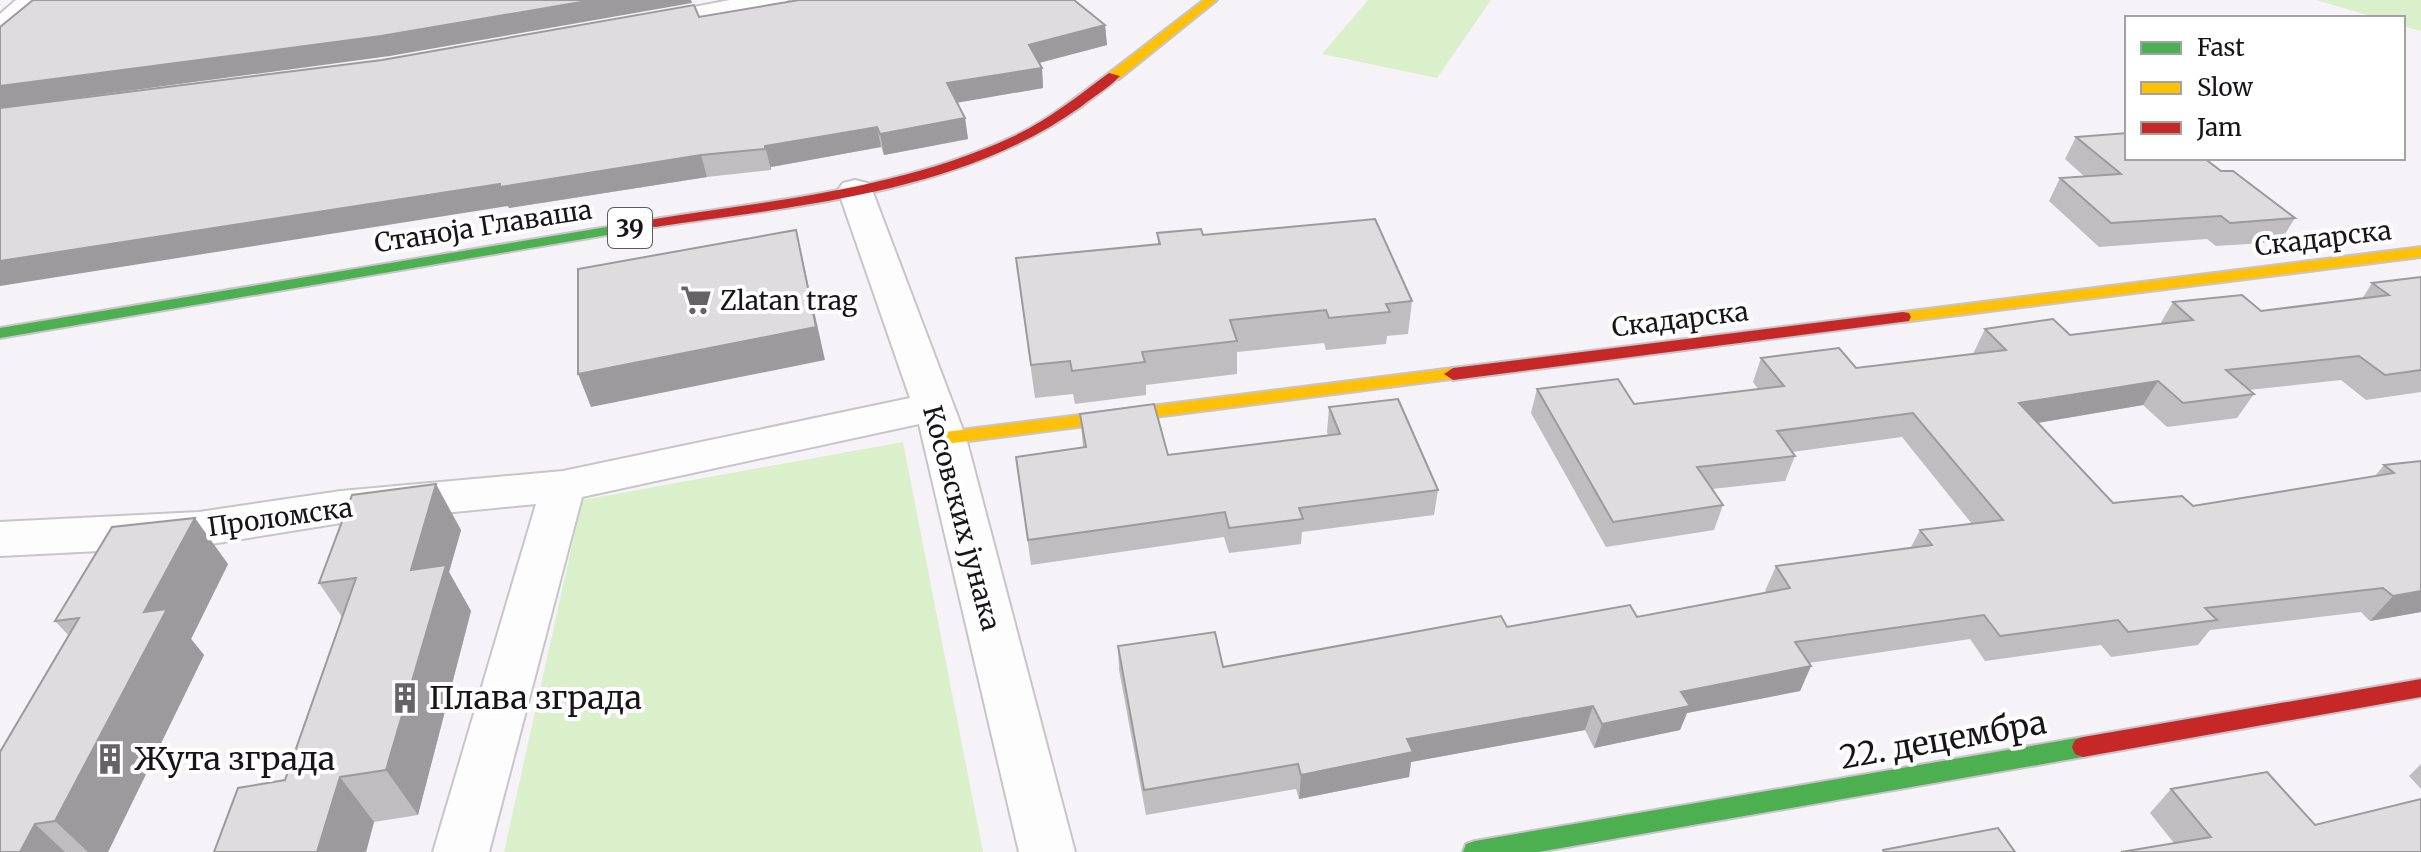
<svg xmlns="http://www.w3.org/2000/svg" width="2421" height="852" font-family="Merriweather,serif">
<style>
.green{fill:#daf0ca}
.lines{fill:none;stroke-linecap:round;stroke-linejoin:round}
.street-casing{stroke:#c7c5c9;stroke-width:4}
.fast-casing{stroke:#c7c5c9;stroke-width:4}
.slow-casing{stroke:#c7c5c9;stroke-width:4}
.jam-casing{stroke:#c7c5c9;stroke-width:4}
.street{fill:#fefdfe;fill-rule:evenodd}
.fast{fill:#4caf50;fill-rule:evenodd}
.slow{fill:#ffc107;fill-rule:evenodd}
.jam{fill:#c62828;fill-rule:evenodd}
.wall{fill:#c0bdc1}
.shaded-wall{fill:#9c9a9d}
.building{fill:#dfdce0;stroke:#9c9a9d;stroke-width:2}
.labels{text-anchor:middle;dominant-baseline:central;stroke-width:8;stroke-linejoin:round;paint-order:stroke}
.shield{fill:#fff;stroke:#5d5b5d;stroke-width:2}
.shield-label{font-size:24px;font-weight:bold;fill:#171518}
.street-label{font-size:26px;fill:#171518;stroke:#fff}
.poi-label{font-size:26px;fill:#171518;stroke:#fff;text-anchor:start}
.near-poi-label{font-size:32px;fill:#171518;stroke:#fff;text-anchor:start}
.near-street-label{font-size:32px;fill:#171518;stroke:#fff}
</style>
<rect width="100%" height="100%" fill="#f6f3f8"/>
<g class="green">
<path d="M1368,0h123l-54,78 -115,-24z"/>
<path d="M2316,0h105v31l-18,-5v-8h-26z"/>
<path d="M903,442l80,410h-479l78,-352z"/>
</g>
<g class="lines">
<defs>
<g id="street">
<path d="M16,0h30l-36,35 -10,2v-23z"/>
<path d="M730,0h58l-4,6 -10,2 -132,25 -10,-2 -4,-6 4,-6 10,-2z"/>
<path d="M855,180l12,3 5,7 94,248 109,414h-56l-100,-428 -337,73 -93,355h-56l103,-348 -195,19 -142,23 -199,10v-34l199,-10 142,-21 222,-20 347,-73 -72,-208 5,-7z"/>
</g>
<g id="fast">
<path d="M655,219l7,4 -2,3 -660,112v-10z"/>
<path d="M2083,737l8,3 3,7 -3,7 -8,3 -545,95h-75l3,-8 9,-3z"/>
</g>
<g id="slow">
<path d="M1204,0h13l-98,79h-10v-6z"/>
<path d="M2421,247v10l-518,65 -8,-5 8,-5z"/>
<path d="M1453,368l6,2 3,4 -3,4 -514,66 -9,-6 9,-6z"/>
</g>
<g id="jam">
<path d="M1109,73l11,3c-10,11 -26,20 -38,30 -123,88 -282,99 -427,121l-7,-4 7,-4c120,-19 245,-30 357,-82 35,-16 66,-41 97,-64z"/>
<path d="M1903,312l6,1 2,4 -2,4 -456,59 -9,-6 9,-6z"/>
<path d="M2421,679v18l-338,60 -8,-3 -3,-7 3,-7 8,-3z"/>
</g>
</defs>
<use href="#street" class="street-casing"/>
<use href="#fast" class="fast-casing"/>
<use href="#slow" class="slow-casing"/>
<use href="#jam" class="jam-casing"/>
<use href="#street" class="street"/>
<use href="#fast" class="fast"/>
<use href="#slow" class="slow"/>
<use href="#jam" class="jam"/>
</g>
<g class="wall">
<path d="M699,17l406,8 2,20 -68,18 3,5 1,20 -86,14 8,16 3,21 -84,16 -3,-8 -110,20v3l-64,7 -198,31 -127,-148z"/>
<path d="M2076,137l145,34 74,47 -15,24 -64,4 -9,-7 -108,8 -50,-46 11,-23 25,-1 -20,-18z"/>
<path d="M1157,233l46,2 209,66 -4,33 -21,2 -1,8 -60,6 -2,-7 -87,9v22l-91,11v10l-71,9 -2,-10 -38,4 -15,-107 138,-47z"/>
<path d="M2421,277v115l-55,8 -25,-20 -92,10 5,4 -17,24 -70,9 -24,-22 -105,18 75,80 80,3 182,-30 9,-11 37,-4v151l-51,9 -9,-9 -151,18 -12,15 -87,12 -10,-12 -116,16 -15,-22 -161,24 2,3 -11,25 -113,22 -7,17 -86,18 -9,-18 -174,32 -2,15 -110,22 -3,-10 -150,26 -27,-145 -1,-24 105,21 284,-40 130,-10 130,-24 -2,-2 11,-25 135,-19 9,-17 52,-6 -70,-87 -110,15 3,4 -10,25 -73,8 11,16 -9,25 -108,17 -75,-134 6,-24 97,15 124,-15 -5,-7 8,-24 95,10 117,-14 12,-25 85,6 90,-11 13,-22 88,9 101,-12 10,-16z"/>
<path d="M1329,407l109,83 -4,25 -132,17 -1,12 -72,9 -5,-16 -193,28 -15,-108 67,-10 -3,-33 88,41 160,-20 -1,-3z"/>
<path d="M461,530l-12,42 22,39 -53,204 -44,7 -8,30h-152l71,-72 57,-163 -23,-34z"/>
<path d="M228,564l-37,75 13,16 -96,197h-108l69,-216 -14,-15z"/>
<path d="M2421,764v25l-12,-13z"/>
<path d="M2171,789l144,36 106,27 -247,-9 -24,-30z"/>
</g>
<g class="shaded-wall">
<path d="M593,0h98l1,3 -302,53 -390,52v-22z"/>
<path d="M1105,25l2,20 -76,20 -2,-20z"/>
<path d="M1042,68l1,20 -93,16 -3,-21z"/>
<path d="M965,118l3,21 -84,16 -4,-21z"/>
<path d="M877,127l4,20 -110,20v3l-6,-24z"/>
<path d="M701,155l6,22 -198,31 -1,-2 -508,80v-25l500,-77z"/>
<path d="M796,230l29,130 -234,47 -13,-33z"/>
<path d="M2158,381l-15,24 -137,23 13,-25z"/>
<path d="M436,484l25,46 -12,42 22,39 -53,204 -32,-45 25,-200z"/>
<path d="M195,518l33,46 -37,75 13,16 -96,197h-20l-33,-31 89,-209z"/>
<path d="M2421,591v21l-51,9 23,-25z"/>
<path d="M1811,666l-11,25 -113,22 -7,17 -86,18 8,-24 79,-32z"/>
<path d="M1593,706l-8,24 -174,32 -2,15 -110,22 2,-24 106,-36z"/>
<path d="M340,777l34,45 -8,30h-49z"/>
<path d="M35,824l30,28h-45z"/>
</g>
<g class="building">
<path d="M33,0h560l-212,36 -381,50v-59z"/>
<path d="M799,0h275l31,25 -76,20 13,23 -95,15 18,35 -85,16 -3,-7 -112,19v3l-64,6 -201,32v-3l-500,77v-153l382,-48 312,-55 5,12z"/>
<path d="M2127,133v25h77l17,13h12l62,47 -65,5 -9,-7 -110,7 -51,-45 61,-4 -45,-37z"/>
<path d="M1375,219l37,82 -26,3 4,8 -61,6 -3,-8 -96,10 7,21 -95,11 3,10 -73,9 -2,-10 -39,4 -15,-107 144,-14 -3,-11 44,-4 2,6z"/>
<path d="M796,230l20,97 -238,47v-105z"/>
<path d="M2421,277v93l-36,5 -26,-19 -133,14 28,24 -71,9 -25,-22 -139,22 94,100 69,-7 11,10 201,-33 -10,-8 37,-4v130l-28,5 -10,-8 -178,20 12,12 -89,12 -10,-12 -118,16 -16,-21 -189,27 16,24 -130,26 9,14 -88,18 -9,-18 -186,33 6,13 -112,23 -3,-11 -154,26 -26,-144 97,-14 8,35 278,-51 6,11 123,-22 7,12 153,-29 -14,-22 156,-21 -12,-15 83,-10 -90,-107 -136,18 18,25 -98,11 26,38 -110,17 -76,-133 81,-10 16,25 150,-18 -23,-28 78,-10 17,20 150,-18 -21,-21 68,-10 17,16 123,-15 -20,-18 69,-7 19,16 128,-16 -17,-12z"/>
<path d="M1398,399l40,91 -139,18 4,11 -74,9 -4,-16 -197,28 -12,-83 70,-10 -6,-33 74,-10 14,51 172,-21 -11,-27z"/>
<path d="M436,484l-25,86 35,-5 -60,205 -46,7 -23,75h-103l24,-64 47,-8 71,-202 -37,5 33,-88z"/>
<path d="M195,518l-51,94 23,-3 -112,212 -20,3 -15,28h-20v-100l79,-134 -24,3 57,-94z"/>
<path d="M2267,772l48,53 106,-26v53h-300l90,-15 -40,-48z"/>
<path d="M1998,828l17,24h-131l-1,-2z"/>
</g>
<defs>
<symbol id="supermarket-bare" viewBox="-9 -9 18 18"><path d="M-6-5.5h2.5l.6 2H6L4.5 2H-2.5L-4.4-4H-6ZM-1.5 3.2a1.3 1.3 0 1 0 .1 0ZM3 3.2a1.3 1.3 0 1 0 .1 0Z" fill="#656366" stroke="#fff" stroke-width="2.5" paint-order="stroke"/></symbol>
<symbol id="building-bare" viewBox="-9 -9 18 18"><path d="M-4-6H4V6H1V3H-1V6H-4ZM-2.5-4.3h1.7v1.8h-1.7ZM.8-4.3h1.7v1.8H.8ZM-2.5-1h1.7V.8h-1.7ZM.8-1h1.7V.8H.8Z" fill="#656366" stroke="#fff" stroke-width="2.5" paint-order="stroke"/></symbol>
</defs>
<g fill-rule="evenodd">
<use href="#supermarket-bare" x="674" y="278" width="44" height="44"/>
<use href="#building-bare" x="383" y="676" width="44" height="44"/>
<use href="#building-bare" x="88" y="737" width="44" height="44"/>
</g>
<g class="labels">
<rect class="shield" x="608" y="208" width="44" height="40" rx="6"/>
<g class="shield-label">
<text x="630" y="228">39</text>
</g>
<g class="street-label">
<text transform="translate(483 226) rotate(-9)">Станоја Главаша</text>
<text transform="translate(2323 238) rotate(-7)">Скадарска</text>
<text transform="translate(1680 319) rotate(-7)">Скадарска</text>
<text transform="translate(280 517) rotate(-8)">Проломска</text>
<text transform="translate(962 518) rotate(75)">Косовских јунака</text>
</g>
<g class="poi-label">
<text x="720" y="300">Zlatan trag</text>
</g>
<g class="near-poi-label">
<text x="429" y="698">Плава зграда</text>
<text x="134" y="759">Жута зграда</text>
</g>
<g class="near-street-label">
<text transform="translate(1943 740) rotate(-10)">22. децембра</text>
</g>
</g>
<rect x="2125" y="16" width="280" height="144" fill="#ffffff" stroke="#a2a1a3" stroke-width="2"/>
<rect x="2141" y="42" width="40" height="12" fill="#4caf50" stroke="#a2a1a3" stroke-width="2"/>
<text x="2197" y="56" font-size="24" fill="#171518">Fast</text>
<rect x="2141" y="82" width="40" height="12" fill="#ffc107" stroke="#a2a1a3" stroke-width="2"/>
<text x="2197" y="96" font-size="24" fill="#171518">Slow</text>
<rect x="2141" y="122" width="40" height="12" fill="#c62828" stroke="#a2a1a3" stroke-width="2"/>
<text x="2197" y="136" font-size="24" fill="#171518">Jam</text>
</svg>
